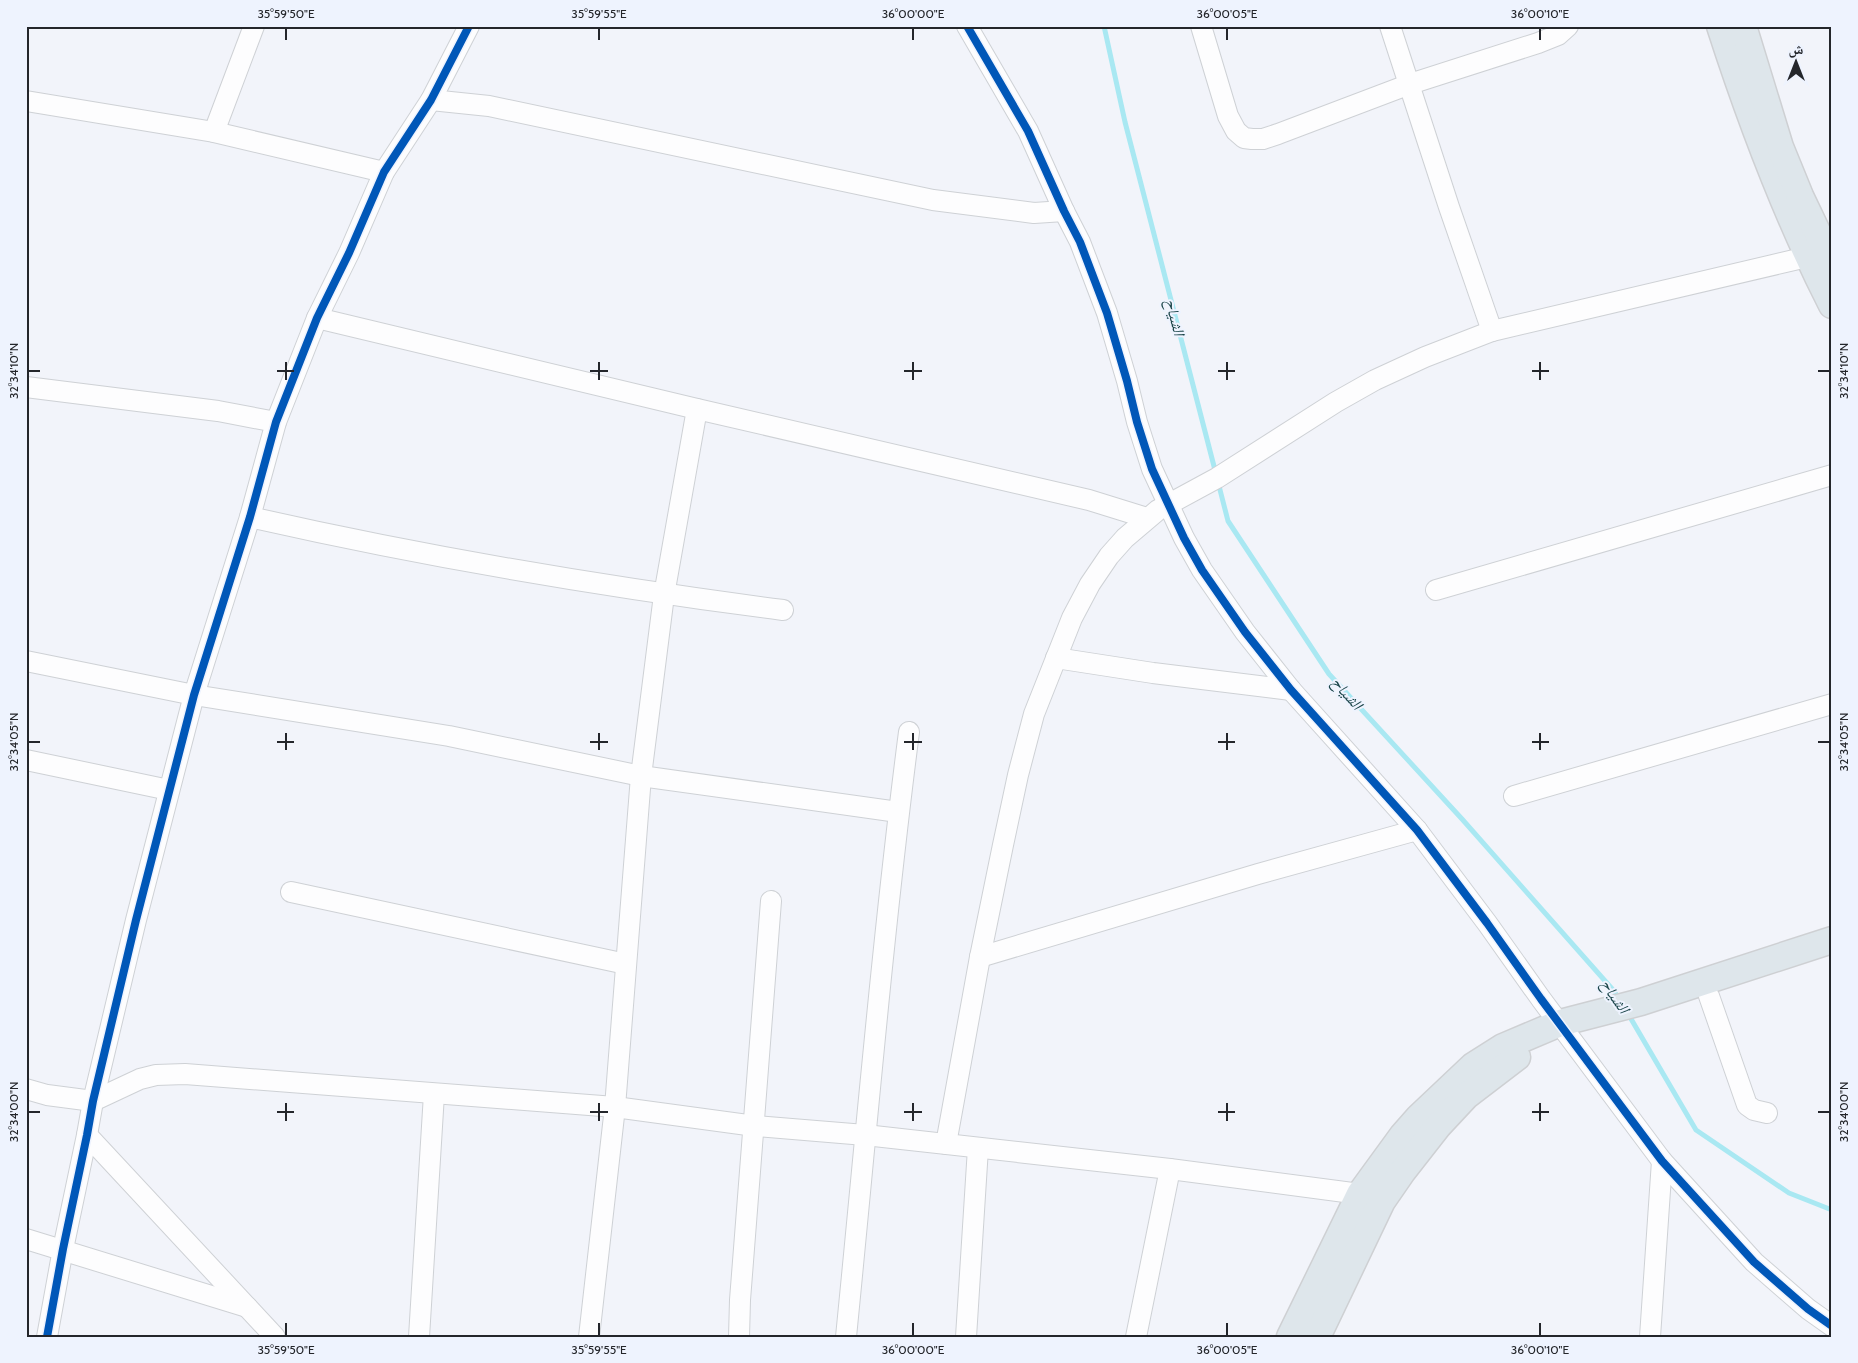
<svg xmlns="http://www.w3.org/2000/svg" width="1858" height="1363" font-family="Cabin,'Noto Naskh Arabic',sans-serif">
<style>
.lines{fill:none;stroke-linecap:round;stroke-linejoin:round}
.stream{stroke:#a9e8f2;stroke-width:5}
.minor-casing{stroke:#ced1d5;stroke-width:22}
.major-casing{stroke:#ced0d3;stroke-width:29}
.minor{stroke:#fdfdfe;stroke-width:20}
.major{stroke:#dee6eb;stroke-width:26}
.cycleway-casing{stroke:#eef3fe;stroke-width:11}
.cycleway{stroke:#0057b8;stroke-width:8}
.ticks{fill:none;stroke:#24262b;stroke-width:2}
.labels{text-anchor:middle;dominant-baseline:central;stroke-width:4;stroke-linejoin:round;paint-order:stroke}
.water-label{font-size:16px;font-style:italic;fill:#1a4448;stroke:#eef3fe}
.neatline{fill:none;stroke:#24262b;stroke-width:2}
.ticks-label{font-size:12px;text-anchor:middle;fill:#24262b}
</style>
<rect width="100%" height="100%" fill="#f2f4fa"/>
<g class="lines">
<g class="stream">
<path d="M1104,26l21,96 91,352"/>
<path d="M1218,482l10,39 101,153 133,145 152,172 5,8"/>
<path d="M1627,1012l69,118 93,63 43,17"/>
</g>
<defs>
<g id="minor">
<path d="M967,26l61,105 36,80 16,31 27,71 20,68 10,41 15,47 32,69 18,32 43,62 46,58 126,140 70,93 54,76 121,162 92,101 54,47 24,17"/>
<path d="M1201,26l27,90 8,15 8,7 8,1h11l15,-5 132,-50 128,-41 20,-8 10,-9"/>
<path d="M1390,26l59,181 43,124"/>
<path d="M431,100l58,6 444,94 101,13 30,-2"/>
<path d="M26,101l188,31 170,40"/>
<path d="M214,132l40,-106"/>
<path d="M317,318l380,91 392,91 58,18"/>
<path d="M26,387l192,24 58,11"/>
<path d="M250,517c176,40 355,70 533,93"/>
<path d="M1436,590l396,-115"/>
<path d="M1056,658l97,15 138,17"/>
<path d="M26,661l168,34 255,41 192,40 257,36"/>
<path d="M26,760l143,30"/>
<path d="M1514,796l318,-92"/>
<path d="M291,892l335,72"/>
<path d="M980,957l278,-83 159,-44"/>
<path d="M1709,996l38,109 7,5 13,3"/>
<path d="M26,1089l21,6 46,6 47,-22 16,-4 29,-1 430,33 140,19 110,9 305,34 190,25 13,4"/>
<path d="M87,1135l188,202"/>
<path d="M946,1144l34,-187 23,-112 15,-70 16,-61 38,-96 18,-34 19,-28 16,-18 33,-28 59,-32 119,-76 39,-22 50,-23 67,-26 315,-74"/>
<path d="M26,1239l221,68"/>
<path d="M47,1337l16,-88 24,-114 6,-34 43,-181 58,-225 56,-178 26,-95 41,-104 32,-65 35,-81 47,-72 38,-74"/>
<path d="M419,1337l15,-243"/>
<path d="M589,1337l26,-230 26,-331 23,-181 33,-186"/>
<path d="M739,1337l1,-37 31,-399"/>
<path d="M846,1337c20,-202 37,-404 63,-605"/>
<path d="M966,1337l12,-189"/>
<path d="M1136,1337l34,-168"/>
<path d="M1650,1337l12,-176"/>
</g>
<g id="major">
<path d="M1720,26c31,96 66,189 112,279"/>
<path d="M1743,26l37,121 20,49 32,67"/>
<path d="M1290,1337l70,-143 43,-59 15,-17 55,-52 30,-19 57,-24 81,-21 191,-62"/>
<path d="M1317,1337l65,-136 20,-29 36,-46 28,-30 51,-39"/>
</g>
</defs>
<use href="#minor" class="minor-casing"/>
<use href="#major" class="major-casing"/>
<use href="#minor" class="minor"/>
<use href="#major" class="major"/>
<defs>
<g id="cycleway">
<path d="M967,26l61,105 36,80 16,31 27,71 20,68 10,41 15,47 32,69 18,32 43,62 46,58 126,140 70,93 54,76 121,162 92,101 54,47 24,17"/>
<path d="M47,1337l16,-88 24,-114 6,-34 43,-181 58,-225 56,-178 26,-95 41,-104 32,-65 35,-81 47,-72 38,-74"/>
</g>
</defs>
<use href="#cycleway" class="cycleway-casing"/>
<use href="#cycleway" class="cycleway"/>
</g>
<path class="ticks" d="M286,28v12M599,28v12M913,28v12M1227,28v12M1540,28v12M286,362v18M599,362v18M913,362v18M1227,362v18M1540,362v18M28,371h12M277,371h17M590,371h18M904,371h18M1218,371h17M1532,371h17M1818,371h12M286,733v17M599,733v17M913,733v17M1227,733v17M1540,733v17M28,742h12M277,742h17M590,742h18M904,742h18M1218,742h17M1532,742h17M1818,742h12M286,1103v18M599,1103v18M913,1103v18M1227,1103v18M1540,1103v18M28,1112h12M277,1112h17M590,1112h18M904,1112h18M1218,1112h17M1532,1112h17M1818,1112h12M286,1323v13M599,1323v13M913,1323v13M1227,1323v13M1540,1323v13"/>
<g class="labels">
<g class="water-label">
<text transform="translate(1175 317) rotate(75)">الشياح</text>
<text transform="translate(1347 693) rotate(48)">الشياح</text>
<text transform="translate(1615 996) rotate(55)">الشياح</text>
</g>
</g>
<rect width="1858" height="1363" fill="none" stroke="#eef3fe" stroke-width="55"/>
<g transform="translate(1796 62)" stroke="#eef3fe" stroke-width="4" paint-order="stroke">
<path d="M0-4L9 19L0 12L-9 19Z" fill="#24262b"/>
<text y="-8" font-size="14" font-weight="bold" text-anchor="middle" fill="#24262b">ش</text>
</g>
<rect x="28" y="28" width="1802" height="1308" class="neatline"/>
<g class="ticks-label">
<text x="286" y="18">35°59'50"E</text>
<text x="599" y="18">35°59'55"E</text>
<text x="913" y="18">36°00'00"E</text>
<text x="1227" y="18">36°00'05"E</text>
<text x="1540" y="18">36°00'10"E</text>
<text transform="translate(14 371) rotate(-90)" y="4">32°34'10"N</text>
<text transform="translate(1844 371) rotate(-90)" y="4">32°34'10"N</text>
<text transform="translate(14 742) rotate(-90)" y="4">32°34'05"N</text>
<text transform="translate(1844 742) rotate(-90)" y="4">32°34'05"N</text>
<text transform="translate(14 1112) rotate(-90)" y="4">32°34'00"N</text>
<text transform="translate(1844 1112) rotate(-90)" y="4">32°34'00"N</text>
<text x="286" y="1354">35°59'50"E</text>
<text x="599" y="1354">35°59'55"E</text>
<text x="913" y="1354">36°00'00"E</text>
<text x="1227" y="1354">36°00'05"E</text>
<text x="1540" y="1354">36°00'10"E</text>
</g>
</svg>
